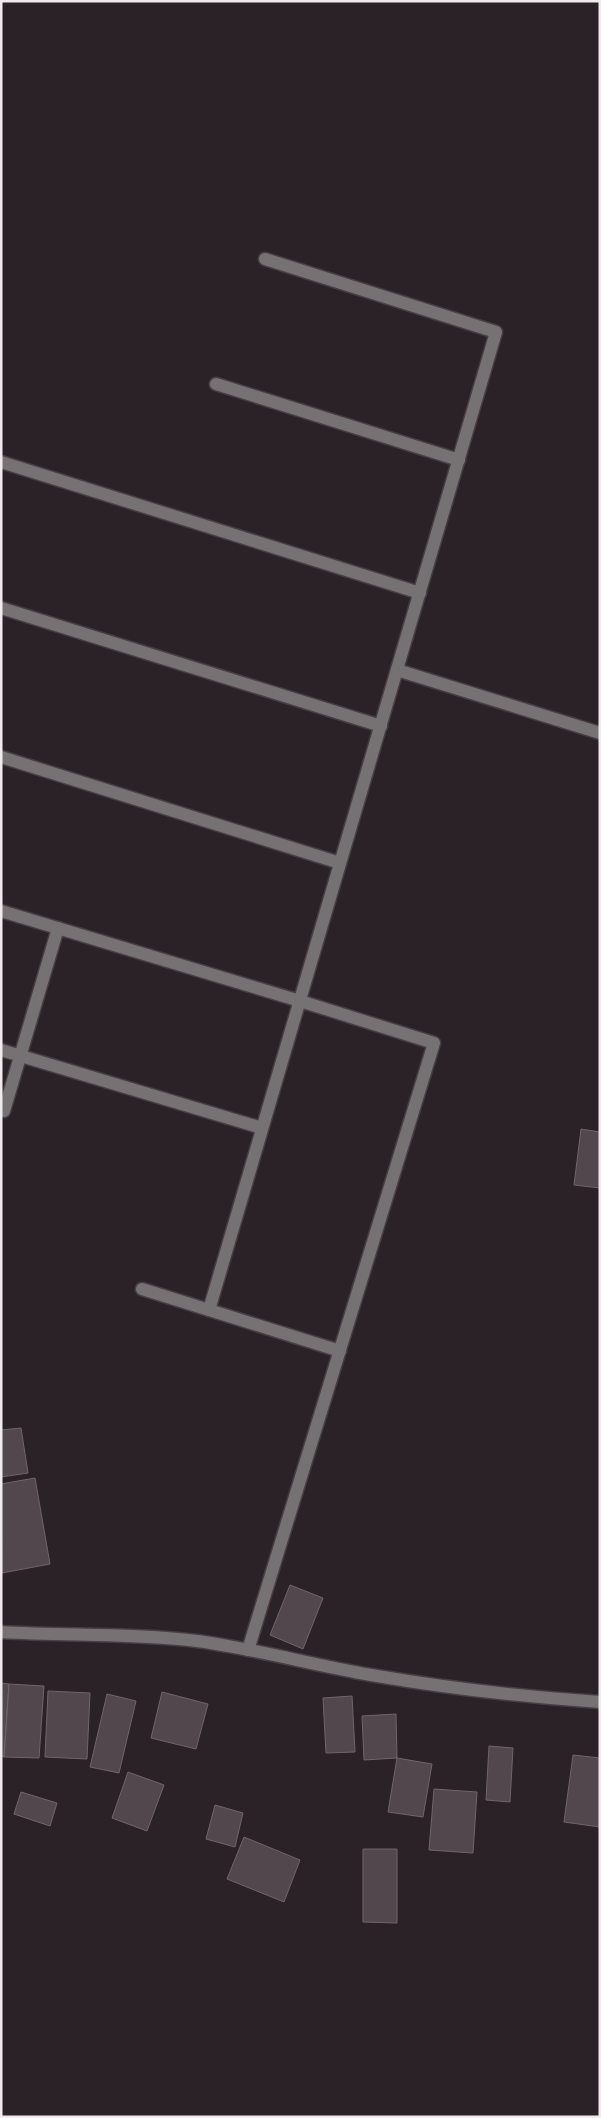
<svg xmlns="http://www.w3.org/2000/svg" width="601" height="2118" font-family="Helvetica,sans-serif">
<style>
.building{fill:#51474c;stroke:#6f656a}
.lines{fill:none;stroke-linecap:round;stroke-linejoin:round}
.minor-casing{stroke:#473e43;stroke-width:15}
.minor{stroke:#767274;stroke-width:12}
</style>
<rect width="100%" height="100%" fill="#2b2227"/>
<g class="building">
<path d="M581,1129l19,3v56l-26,-3z"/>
<path d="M21,1428l7,45 -27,4v-47z"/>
<path d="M35,1478l15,86 -48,9 -1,-89z"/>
<path d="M290,1585l33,13 -20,51 -33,-14z"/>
<path d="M1,1683l8,1 -5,73 -3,-1z"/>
<path d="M9,1684l35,2 -5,72 -35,-1z"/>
<path d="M48,1691l42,2 -3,66 -42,-2z"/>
<path d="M162,1692l46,12 -12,45 -45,-11z"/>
<path d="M107,1694l29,7 -17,72 -29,-6z"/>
<path d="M352,1696l3,56 -29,1 -3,-55z"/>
<path d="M396,1714l1,44 -33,2 -2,-44z"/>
<path d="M489,1746l24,2 -3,54 -24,-2z"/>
<path d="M573,1755l27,3v69l-36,-5z"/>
<path d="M397,1758l35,6 -9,53 -35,-5z"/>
<path d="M128,1772l36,13 -17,46 -35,-13z"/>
<path d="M434,1789l43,3 -4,61 -44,-3z"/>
<path d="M21,1792l36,11 -7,23 -36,-12z"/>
<path d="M215,1805l28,8 -8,34 -29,-8z"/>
<path d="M244,1837l56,23 -16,42 -57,-23z"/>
<path d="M363,1849h34v74l-34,-1z"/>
</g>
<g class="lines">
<defs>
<g id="minor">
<path d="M216,384l243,76"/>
<path d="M1,462l419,131"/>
<path d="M1,608l380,118"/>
<path d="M397,670l203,63"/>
<path d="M1,757l339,106"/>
<path d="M1,911l299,90 134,42 -186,607"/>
<path d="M1,1050l261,78"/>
<path d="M4,1111l54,-183"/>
<path d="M142,1289l198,62"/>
<path d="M209,1310l287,-978 -231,-73"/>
<path d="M1,1632c66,4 131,1 196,9 59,8 116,24 174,34 76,13 153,22 229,27"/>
</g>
</defs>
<use href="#minor" class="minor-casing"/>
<use href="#minor" class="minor"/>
</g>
<rect width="601" height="2118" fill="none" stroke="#f1ebee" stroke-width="5"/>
</svg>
